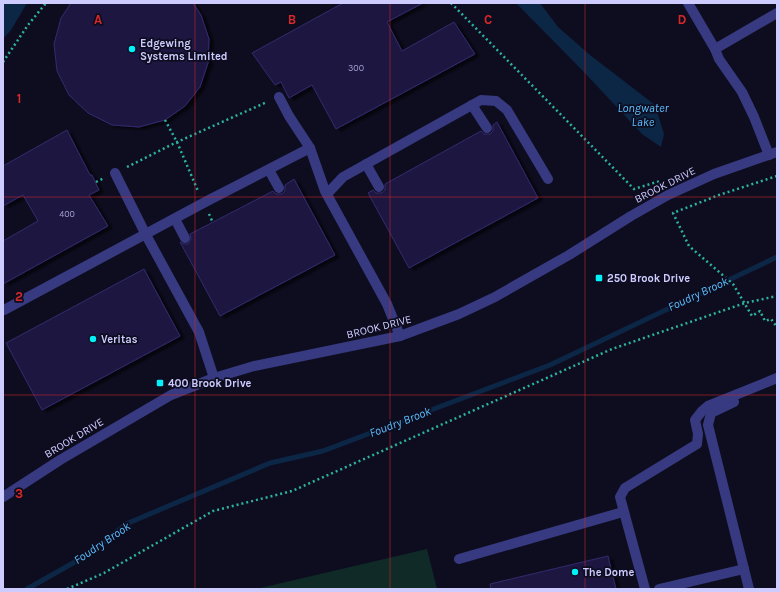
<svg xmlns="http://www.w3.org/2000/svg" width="780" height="592" font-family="Karla,sans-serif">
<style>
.green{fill:#102a27}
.water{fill:#0c2645}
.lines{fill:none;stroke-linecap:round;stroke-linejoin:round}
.stream{stroke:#0c2645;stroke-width:5}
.building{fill:#1e1941;stroke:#322a6d;filter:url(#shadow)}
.path{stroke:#2db2a0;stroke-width:2.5;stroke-dasharray:2 3;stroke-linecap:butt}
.minor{stroke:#373a80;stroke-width:10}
.grid{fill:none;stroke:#d62828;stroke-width:1;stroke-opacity:0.55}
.poi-dot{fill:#00f1f7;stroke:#0e0d20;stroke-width:1.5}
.labels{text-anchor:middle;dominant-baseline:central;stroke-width:3.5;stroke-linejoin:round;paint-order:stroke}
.number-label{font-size:9px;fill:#a29fd0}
.poi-label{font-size:11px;font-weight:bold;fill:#ceccff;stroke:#0e0d20;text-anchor:start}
.street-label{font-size:11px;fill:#ceccff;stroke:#0e0d20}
.water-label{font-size:12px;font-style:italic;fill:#5abfff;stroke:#0e0d20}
.grid-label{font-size:13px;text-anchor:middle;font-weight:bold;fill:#d62828;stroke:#0e0d20;stroke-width:3.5;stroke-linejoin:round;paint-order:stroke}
</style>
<defs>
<filter id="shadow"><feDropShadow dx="4.5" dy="2.5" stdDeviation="1" flood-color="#0009"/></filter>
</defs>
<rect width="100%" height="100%" fill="#0e0d20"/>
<path class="green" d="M427,549l10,40h-181z"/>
<g class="water">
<path d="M5,3h22l-16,27 -8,9v-34z"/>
<path d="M516,3h24l18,24 32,28 65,50 9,29 -3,13 -19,-13 -59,-63z"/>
</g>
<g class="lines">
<path class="stream" d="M27,589l62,-35 37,-30 144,-61 53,-12 227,-86 227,-108"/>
</g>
<g class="building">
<path d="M71,3h122l8,12 8,24 -1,24 -8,24 -15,19 -20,14 -26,7 -27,-2 -24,-12 -19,-18 -12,-24 -3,-27 7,-26z"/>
<path d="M343,3h80l-36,19 15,29 52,-29 21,32 -139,75 -24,-44 -23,13 -8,-16 -6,3 -23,-32z"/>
<path d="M497,122l41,76 -129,70 -41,-75 5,-3 3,3h6l3,-3v-6l96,-53 3,3h6l3,-3v-6z"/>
<path d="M67,130l23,45h2l7,15 -10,5 19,31 -105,58v-43l35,-20 -15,-26 -20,11v-40z"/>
<path d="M294,179l41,76 -115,61 -40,-74 4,2h4l3,-5 -1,-5 83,-43 3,3h6l3,-3v-6z"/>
<path d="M144,269l36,67 -138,74 -36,-67z"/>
<path d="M608,556l8,33h-125l-1,-5z"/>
</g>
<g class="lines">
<g class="path">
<path d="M451,3l183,186 26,-8"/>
<path d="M3,62l25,-37 18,-22"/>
<path d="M165,120l12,22 21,49"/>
<path d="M127,167l50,-25 90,-40"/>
<path d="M777,176l-58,19 -46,18 16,33 44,38 19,32 8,-5 5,10 6,-2 6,8"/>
<path d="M96,182l8,-4"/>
<path d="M209,214l4,9"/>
<path d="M67,589l37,-16 109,-62 79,-20 320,-142 133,-46 32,-7"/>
</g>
<g class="minor">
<path d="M688,3l27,46 4,10 23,33 12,25 15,38"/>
<path d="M715,49l62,-36"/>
<path d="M279,97l10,19 21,32 15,43 62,113 13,32"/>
<path d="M472,105l15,23"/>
<path d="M366,164l13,23"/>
<path d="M269,170l10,18"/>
<path d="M115,173l31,62 53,97 15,46"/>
<path d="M327,194l16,-17 138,-77 15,1 11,9 41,69"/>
<path d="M175,219l10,19"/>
<path d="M4,310l205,-110 101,-52"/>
<path d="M733,400l1,2 -23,11 -3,12 41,164"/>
<path d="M3,497l57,-37 111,-65 43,-17 40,-12 146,-30 59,-22 36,-17 74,-42 62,-39 37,-21 46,-21 63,-22"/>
<path d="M459,559l164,-47"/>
<path d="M645,589l-25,-92 5,-9 72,-44 1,-10 -3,-14 7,-9 6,-5 69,-28"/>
<path d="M659,589l85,-20"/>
</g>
</g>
<path class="grid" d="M195,3v586M390,3v586M585,3v586M3,197h774M3,395h774"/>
<g class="poi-dot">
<circle cx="132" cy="49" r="4"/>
<rect x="595" y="274" width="8" height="8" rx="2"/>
<circle cx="93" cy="339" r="4"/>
<rect x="156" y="379" width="8" height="8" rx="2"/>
<circle cx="575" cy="572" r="4"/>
</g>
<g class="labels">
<g class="number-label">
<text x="356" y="68">300</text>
<text x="67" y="214">400</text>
</g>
<g class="poi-label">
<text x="140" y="43">Edgewing<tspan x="140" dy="13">Systems Limited</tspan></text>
<text x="607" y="278">250 Brook Drive</text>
<text x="101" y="339">Veritas</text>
<text x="168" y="383">400 Brook Drive</text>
<text x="583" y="572">The Dome</text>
</g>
<g class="street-label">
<text transform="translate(665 185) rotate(-27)">BROOK DRIVE</text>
<text transform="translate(379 327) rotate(-14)">BROOK DRIVE</text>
<text transform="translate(74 438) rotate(-31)">BROOK DRIVE</text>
</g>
<g class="water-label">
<text x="643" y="108">Longwater<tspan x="643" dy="14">Lake</tspan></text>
<text transform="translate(698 294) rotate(-25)">Foudry Brook</text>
<text transform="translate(400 422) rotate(-21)">Foudry Brook</text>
<text transform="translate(102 543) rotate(-34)">Foudry Brook</text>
</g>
</g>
<g class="grid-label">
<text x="98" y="24">A</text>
<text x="292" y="24">B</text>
<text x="488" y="24">C</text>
<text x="682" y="24">D</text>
<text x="19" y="103">1</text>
<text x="19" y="301">2</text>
<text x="19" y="498">3</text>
</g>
<rect width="780" height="592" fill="none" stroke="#ceccff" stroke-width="8"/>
</svg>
